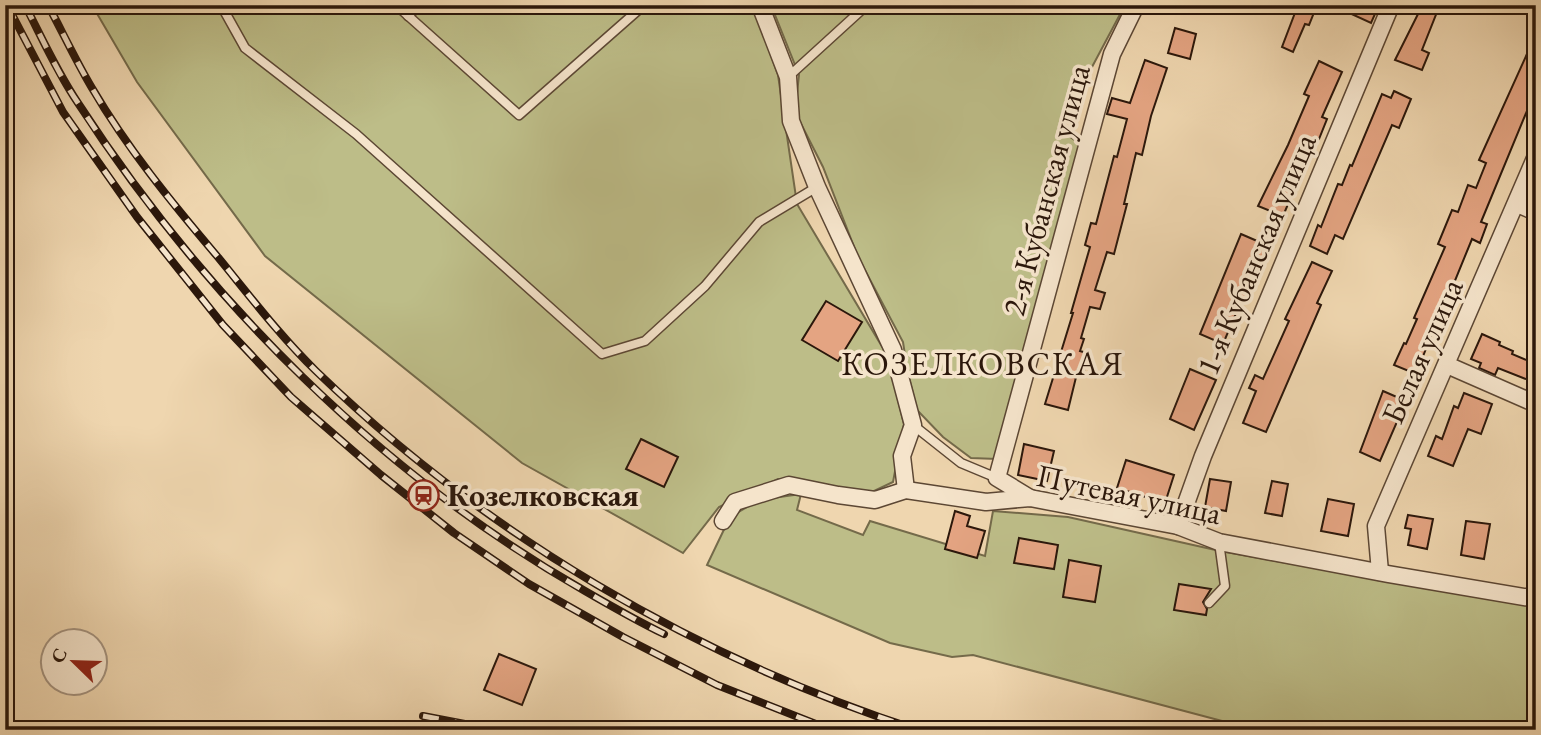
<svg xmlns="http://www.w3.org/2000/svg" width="1541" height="735" font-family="'EB Garamond',serif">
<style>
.green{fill:#bdbd88;stroke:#746a4a;stroke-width:2}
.building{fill:#e4a482;stroke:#2b170b;stroke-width:2}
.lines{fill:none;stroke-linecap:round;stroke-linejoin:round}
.service-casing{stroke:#5c4734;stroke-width:11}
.minor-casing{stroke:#5c4734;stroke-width:19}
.service{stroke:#f5e4cb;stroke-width:8}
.minor{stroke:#f5e4cb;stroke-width:16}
.rail-casing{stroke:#2b170b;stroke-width:8}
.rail{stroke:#f5e4cb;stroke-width:5;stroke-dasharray:16;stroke-linecap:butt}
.labels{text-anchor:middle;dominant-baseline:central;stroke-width:7;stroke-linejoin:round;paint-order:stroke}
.street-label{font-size:32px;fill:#2b170b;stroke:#f5e4cb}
.poi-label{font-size:32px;font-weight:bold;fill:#2b170b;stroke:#f5e4cb;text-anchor:start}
.neighbourhood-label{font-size:33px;letter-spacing:2px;fill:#2b170b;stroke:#f5e4cb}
</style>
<rect width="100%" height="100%" fill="#efd6af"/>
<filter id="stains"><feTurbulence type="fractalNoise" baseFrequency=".00286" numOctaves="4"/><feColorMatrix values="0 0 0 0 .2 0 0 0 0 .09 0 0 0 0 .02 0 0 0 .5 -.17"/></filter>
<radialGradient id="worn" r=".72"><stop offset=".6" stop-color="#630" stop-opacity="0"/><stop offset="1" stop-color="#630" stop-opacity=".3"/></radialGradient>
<g class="green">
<path d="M92,5h661l25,70 19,129 90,151 17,69 -11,58 -21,10 -94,-13 -59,28 -36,46 -161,-90 -257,-207 -128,-174z"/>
<path d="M771,5h354l-66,124 21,15 -83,315 -26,-1 -28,-21 -26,-27 -9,-36 -5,-32 -45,-85 -35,-90 -28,-55 4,-37z"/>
<path d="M801,494l-4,16 66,25 7,-14 115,35 8,-45 75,6 152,34 316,56v123h-280l-283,-75 -21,2 -62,-14 -183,-78 23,-48 29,-17z"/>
</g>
<g class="building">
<path d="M1298,5h19l-8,20 -4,-1 -12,28 -11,-5z"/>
<path d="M1332,5h47l-8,18z"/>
<path d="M1422,6l15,6 -15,38 7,3 -7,17 -27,-10z"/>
<path d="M1175,28l21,6 -6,25 -22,-6z"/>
<path d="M1536,34v55l-55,133 6,2 -7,19 -8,-4 -27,66 6,3 -8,21 -8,-3 -19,48 -22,-9 10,-22 2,1 11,-25 -3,-1 31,-71 -7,-3 14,-34 6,2 10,-27 8,3 10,-25 -7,-3z"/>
<path d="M1145,60l22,8 -16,48 -9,39 -6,-2 -12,51h3l-13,50 -7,-2 -12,38 10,3 -5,16 -10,-2 -9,31 3,1 -4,12 10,3 -6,17 -6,-2 -10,41 -23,-6 28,-91h-2l19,-66 -5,-2 6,-22 5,1 18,-68 3,1 10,-38 -20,-5 5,-16 18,5z"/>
<path d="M1319,61l23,11 -20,45 5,2 -8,20 -5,-2 -10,24 2,1 -23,54 -25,-10 30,-61 21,-49 -5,-2z"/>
<path d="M1394,91l17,8 -12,29 -7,-3 -49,114 -8,-4 -8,19 -17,-8 8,-21 3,2 17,-43 4,1 8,-20 2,1 30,-72 9,4z"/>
<path d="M1241,234l30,13 -24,54 -5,-2 -19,45 -23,-10z"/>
<path d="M1312,262l20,9 -15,32 4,2 -55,127 -23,-9 13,-32 -7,-3 6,-13 8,4 26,-58 -4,-2z"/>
<path d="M826,301l36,21 -24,39 -36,-21z"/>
<path d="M1482,334l18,8 -1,3 14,6 -1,3 24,10v19l-38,-15 -3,7 -16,-7 2,-5 -10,-4z"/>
<path d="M1190,369l26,11 -22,50 -24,-11z"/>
<path d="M1383,391l23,10 -26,60 -20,-9z"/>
<path d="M1464,393l28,11 -11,30 -13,-5 -15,37 -25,-10 8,-20 6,3 12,-33 4,2z"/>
<path d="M641,439l37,18 -14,30 -38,-18z"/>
<path d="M1024,444l30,7 -7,30 -29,-6z"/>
<path d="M1126,460l48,15 -9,28 -48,-15z"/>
<path d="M1210,479l21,3 -5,29 -21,-4z"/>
<path d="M1272,481l16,3 -6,32 -17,-3z"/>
<path d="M1328,499l26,5 -6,32 -27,-5z"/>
<path d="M955,511l15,5 -3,10 18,5 -8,27 -32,-9z"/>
<path d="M1408,515l25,4 -6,30 -19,-4 3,-16 -6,-1z"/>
<path d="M1466,521l24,3 -6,35 -23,-4z"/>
<path d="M1019,538l39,7 -4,24 -40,-6z"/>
<path d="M1069,560l32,6 -6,36 -32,-5z"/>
<path d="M1179,584l32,5 -8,13 4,7 -1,6 -32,-5z"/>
<path d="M499,654l37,15 -14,36 -38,-15z"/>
</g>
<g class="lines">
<defs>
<g id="service">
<path d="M221,5l24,43 111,86 246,220 43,-13 60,-55 54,-64 58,-35"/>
<path d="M396,5l123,110 125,-110"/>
<path d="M408,16l11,-11"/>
<path d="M788,77l79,-72"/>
<path d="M913,425l48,38 36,15"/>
<path d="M1209,603l16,-17 -6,-44"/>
</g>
<g id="minor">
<path d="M760,5l28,72 3,44 26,66 76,163 20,75 -11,31 4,34"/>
<path d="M1517,204l19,8"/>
<path d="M1447,365l89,39"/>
<path d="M1030,498l-33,-20 115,-424 24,-49"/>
<path d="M723,521l12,-19 54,-17 49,10 37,5 31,-10 80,12 44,-4 148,28 41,16 169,32 148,25"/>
<path d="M1178,526l25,-70 188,-451"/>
<path d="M1380,572l-4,-46 160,-370"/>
</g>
</defs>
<use href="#service" class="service-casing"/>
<use href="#minor" class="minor-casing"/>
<use href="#service" class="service"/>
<use href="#minor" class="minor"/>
<defs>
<g id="rail">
<path d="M7,5l56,107 74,105 86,108 68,72 90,78 73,58 75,51 94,53 94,48 114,45"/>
<path d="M25,5c17,33 32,67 53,98 128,197 302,371 507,488 26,15 52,30 79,43"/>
<path d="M48,5c15,28 28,56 44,83 35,60 80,115 125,168 32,39 63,80 99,115 169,163 379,287 602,359"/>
<path d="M423,716l73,14"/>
</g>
</defs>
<use href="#rail" class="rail-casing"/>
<use href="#rail" class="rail"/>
</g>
<defs>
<symbol id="station-ring" viewBox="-11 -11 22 22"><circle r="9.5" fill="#f5e4cb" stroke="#8f2418" stroke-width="1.5"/><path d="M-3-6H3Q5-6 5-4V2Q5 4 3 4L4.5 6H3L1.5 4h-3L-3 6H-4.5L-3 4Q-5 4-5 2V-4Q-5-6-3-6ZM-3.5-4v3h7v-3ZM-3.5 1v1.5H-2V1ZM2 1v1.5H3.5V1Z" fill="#8f2418"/></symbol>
</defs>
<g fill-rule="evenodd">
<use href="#station-ring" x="406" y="478" width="35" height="35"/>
</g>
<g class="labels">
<g class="street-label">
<text transform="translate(1046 190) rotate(-75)">2-я Кубанская улица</text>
<text transform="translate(1256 254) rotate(-67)">1-я Кубанская улица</text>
<text transform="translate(1422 351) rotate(-66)">Белая улица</text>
<text transform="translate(1129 494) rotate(12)">Путевая улица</text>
</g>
<g class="poi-label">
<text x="447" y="495">Козелковская</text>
</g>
<g class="neighbourhood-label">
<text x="983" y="363">КОЗЕЛКОВСКАЯ</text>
</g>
</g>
<rect width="1541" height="735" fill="none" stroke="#efd6af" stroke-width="28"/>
<rect x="7" y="7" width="1527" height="721" fill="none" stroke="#2b170b" stroke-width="3.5"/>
<rect x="14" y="14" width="1513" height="707" fill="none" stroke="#2b170b" stroke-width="2"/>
<g transform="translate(74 662) rotate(293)"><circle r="33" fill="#f5e4cb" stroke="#a4927e" stroke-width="2"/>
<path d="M0-5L12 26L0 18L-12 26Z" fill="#8f2418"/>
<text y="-10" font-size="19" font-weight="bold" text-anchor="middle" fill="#2b170b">С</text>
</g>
<rect width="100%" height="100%" filter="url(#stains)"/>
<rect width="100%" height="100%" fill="url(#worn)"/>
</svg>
